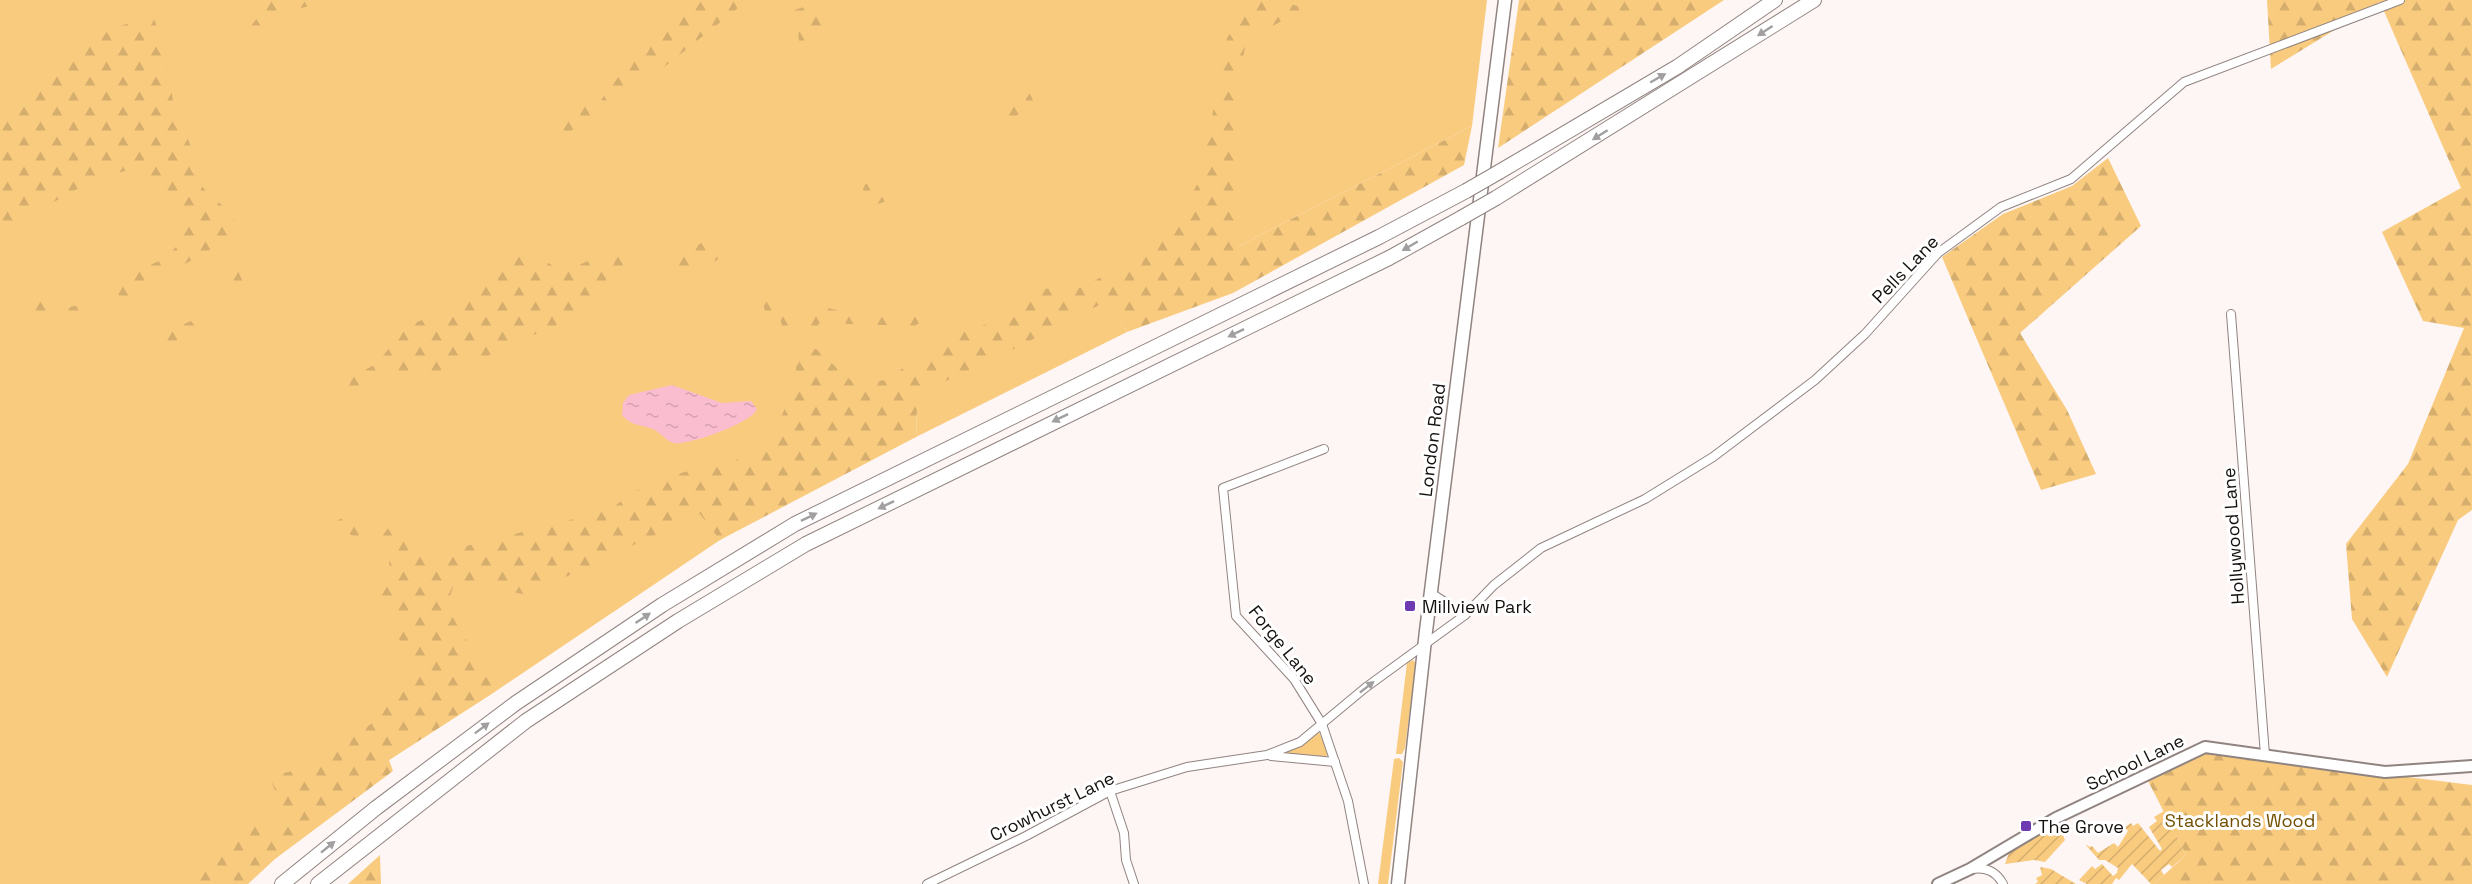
<svg xmlns="http://www.w3.org/2000/svg" width="2472" height="884" font-family="'Space Grotesk',sans-serif">
<style>
.green{fill:#f9cb7f}
.forest{fill:url(#forest-firs)}
.garden{fill:url(#garden-furrows)}
.water{fill:url(#water-ripples)}
.lines{fill:none;stroke-linecap:round;stroke-linejoin:round}
.street-casing{stroke:#908480;stroke-width:10}
.secondary-casing{stroke:#908480;stroke-width:14}
.primary-casing{stroke:#908480;stroke-width:15}
.highway-casing{stroke:#908480;stroke-width:16}
.street{stroke:#fff;stroke-width:8}
.secondary{stroke:#fff;stroke-width:10}
.primary{stroke:#fff;stroke-width:12}
.highway{stroke:#fff;stroke-width:14}
.highway-bridge-casing{stroke:#908480;stroke-width:16;stroke-linecap:butt}
.highway-bridge{stroke:#fff;stroke-width:14}
.oneway{fill:#a19f9f}
.poi-dot{fill:#6e3ab1;stroke:#fff;stroke-width:2}
.labels{text-anchor:middle;dominant-baseline:central;stroke-width:6;stroke-linejoin:round;paint-order:stroke}
.street-label{font-size:18px;fill:#14100e;stroke:#fff}
.poi-label{font-size:18px;fill:#14100e;stroke:#fff;text-anchor:start}
.park-label{font-size:18px;fill:#734f02;stroke:#fff}
</style>
<defs>
<pattern id="forest-firs" width="22" height="20" patternUnits="userSpaceOnUse" patternTransform="scale(1.5)"><rect width="22" height="20" fill="#f9cb7f"/><path d="M5 1l3.5 6h-7zM16 11l3.5 6h-7z" fill="#d5ad6d"/></pattern>
<pattern id="garden-furrows" width="10" height="10" patternUnits="userSpaceOnUse" patternTransform="scale(1.5)"><rect width="10" height="10" fill="#f9cb7f"/><path d="M-1 1l2-2M0 10L10 0M9 11l2-2" fill="none" stroke="#d5ad6d"/></pattern>
<pattern id="water-ripples" width="26" height="14" patternUnits="userSpaceOnUse" patternTransform="scale(1.5)"><rect width="26" height="14" fill="#fabccf"/><path d="M2 4q2-2 4 0t4 0M15 11q2-2 4 0t4 0" fill="none" stroke="#d5a1b1"/></pattern>
</defs>
<rect width="100%" height="100%" fill="#fef6f4"/>
<g class="green">
<path d="M0,0h1487l-15,126 -235,121 -130,57 20,28 -211,105 1,-28 -123,29 -14,57 -60,45 -224,151 -107,69 -151,124h-238z"/>
<path d="M1413,660l3,3 -11,85 -3,6h-6l11,-91z"/>
<path d="M1319,732l9,21 -2,4 -43,-4z"/>
<path d="M1399,758l4,4 -15,122h-10l16,-125z"/>
</g>
<g class="forest">
<path d="M271,0h57l-33,10 -36,24 -10,1 -1,-5z"/>
<path d="M703,0h45l-85,68 -54,34 -8,-2 25,-33 9,-18 16,-6z"/>
<path d="M1254,0h22l29,8 -59,33 -11,63 2,143 235,-121 -8,39 -231,128 -106,39 -22,-30 -95,49 -101,47 8,11 -1,28 -196,103 -20,-26 -173,81 -71,-15 -10,26 50,85 -107,69 4,11 -118,88 -27,25h-60l58,-63 30,2 8,-9 -12,-31 8,-9 28,-7 63,-43 25,-29 14,-29 -11,-27 -4,-21 -18,-15c13,-27 17,-40 6,-68l9,-12 27,33 61,-13 129,-33 25,-18 32,-14 22,-7 23,-2 24,-8 22,-13 18,-15 21,-53v-19l9,-12h11l39,35 31,-4 59,-42 57,-19 30,-27 18,-4h33l71,-44 23,-26 23,-38 27,-142z"/>
<path d="M1519,0h205l-226,148z"/>
<path d="M2267,0h205v510l-14,10 -71,157 -35,-58 -6,-75 62,-80 56,-136 -41,-7 -41,-89 79,-44 -81,-186 -109,67z"/>
<path d="M807,6l24,6 4,6 -22,30h-11l-3,-5 -1,-15 -12,-13 5,-4z"/>
<path d="M153,16l12,33 9,58 18,42 -8,9 20,31 20,18 16,20 -11,12 -106,60 -18,-15 59,-25 19,-19c-3,-36 -15,-49 -42,-72 -51,7 -103,41 -141,74v-119c24,-34 73,-73 109,-92 14,-7 30,-11 44,-15z"/>
<path d="M1023,94h7l3,6c-8,9 -20,23 -32,21 -2,-14 9,-22 22,-27z"/>
<path d="M584,104l7,1 -1,16 -31,16 -6,-2 -2,-5 12,-14z"/>
<path d="M2108,158l33,68 -121,107 47,77 29,64 -55,16 -99,-233 61,-43 69,-28z"/>
<path d="M878,176l13,7 -7,19 -7,2 -15,-9c1,-11 6,-15 16,-19z"/>
<path d="M709,240l14,1c9,24 -34,30 -49,28l-5,-7 2,-6z"/>
<path d="M532,252l27,18c23,1 53,-32 73,-11l1,5 -22,18 -12,5 -38,35 -13,8 -15,5 -21,13 -82,26 -54,4c-10,11 -18,14 -33,10l5,-9 28,-15 32,-38 48,-21 33,-23 30,-28z"/>
<path d="M229,265l8,4 7,15 -10,8 -14,-23z"/>
<path d="M40,294l22,15 32,-8 -3,8 -22,4 -57,-1v-5z"/>
<path d="M771,294l9,6 5,13h6l8,12 -6,7h-6l-5,-6 -3,-12 -8,3 -6,-4 -2,-12z"/>
<path d="M819,306l43,10 59,-5 6,6 -12,9c-22,-1 -44,-1 -67,-2 -6,-1 -10,-7 -17,-7 -12,0 -13,14 -22,16l1,-14z"/>
<path d="M191,321l5,6 -8,9 -27,11 -4,-3 -1,-8z"/>
<path d="M359,514l4,6 -5,18 -11,-5 -13,4 -4,-6 2,-8 17,-8z"/>
<path d="M2204,752l268,33v99h-318l32,-29 -40,-78z"/>
<path d="M380,855l1,29h-33z"/>
</g>
<g class="garden">
<path d="M2164,811l22,44 -14,12 -3,-3 -8,6 3,5 -10,9h-3l-19,-20 -13,16 -3,-2 -4,6h-25l-8,-4 13,-14 3,3 7,-5 11,12 4,-3 1,-5 -13,-8h-6l-14,-16 5,3 2,-1 6,7 16,-10 4,4 10,-16 -3,-4 6,-4 2,3 5,-3 22,28 2,-2 -13,-22 8,-6 -3,-4z"/>
<path d="M2054,823l5,3 6,14 -20,22 -11,-2 -29,4 5,-14z"/>
<path d="M2040,867l11,2 25,15h-41l3,-2 -2,-4 6,-3z"/>
</g>
<path class="water" d="M672,385l50,18 29,-2 6,8c-5,14 -70,37 -83,34 -8,-2 -12,-9 -19,-13 -13,-6 -23,-3 -33,-15l1,-12 6,-8z"/>
<g class="lines">
<defs>
<g id="street">
<path d="M2231,314l34,441"/>
<path d="M1324,449l-101,39 13,128 58,63 28,45 26,77 16,83"/>
<path d="M1431,593l34,22"/>
<path d="M1271,756l64,6"/>
<path d="M1110,791l14,42 2,27 8,24"/>
<path d="M1972,869c14,-2 24,2 31,15"/>
<path d="M927,884l99,-48 84,-45 77,-24 80,-12 33,-13 65,-54 100,-73 29,-30 47,-37 104,-49 68,-42 102,-77 50,-46 73,-81 63,-46 70,-28 113,-97 216,-82"/>
</g>
<path id="secondary" d="M1938,884l32,-15 86,-51 149,-71 180,25 87,-6"/>
<path id="primary" d="M1398,884l28,-253 79,-631"/>
<g id="highway">
<path d="M1499,172l178,-105 98,-67"/>
<path d="M1496,198l318,-198"/>
<path d="M282,884l94,-76 140,-105 146,-98 133,-81 584,-287 87,-46"/>
<path d="M318,884l208,-163 152,-100 128,-77 583,-286 72,-40"/>
</g>
</defs>
<use href="#street" class="street-casing"/>
<use href="#secondary" class="secondary-casing"/>
<use href="#primary" class="primary-casing"/>
<use href="#highway" class="highway-casing"/>
<use href="#street" class="street"/>
<use href="#secondary" class="secondary"/>
<use href="#primary" class="primary"/>
<use href="#highway" class="highway"/>
<defs>
<g id="highway-bridge">
<path d="M1466,191l33,-19"/>
<path d="M1461,218l35,-20"/>
</g>
</defs>
<use href="#highway-bridge" class="highway-bridge-casing"/>
<use href="#highway-bridge" class="highway-bridge"/>
</g>
<defs><path id="oneway-solid" d="M-6-.8H1V-3.2L6.5 0L1 3.2V.8H-6Z" transform="scale(1.5)"/></defs>
<g class="oneway">
<use href="#oneway-solid" transform="translate(1765 31) rotate(147)"/>
<use href="#oneway-solid" transform="translate(1658 78) rotate(-30)"/>
<use href="#oneway-solid" transform="translate(1600 135) rotate(148)"/>
<use href="#oneway-solid" transform="translate(1410 246) rotate(150)"/>
<use href="#oneway-solid" transform="translate(1236 333) rotate(154)"/>
<use href="#oneway-solid" transform="translate(1060 418) rotate(154)"/>
<use href="#oneway-solid" transform="translate(886 505) rotate(154)"/>
<use href="#oneway-solid" transform="translate(809 517) rotate(-26)"/>
<use href="#oneway-solid" transform="translate(643 618) rotate(-34)"/>
<use href="#oneway-solid" transform="translate(1367 687) rotate(-38)"/>
<use href="#oneway-solid" transform="translate(482 728) rotate(-37)"/>
<use href="#oneway-solid" transform="translate(328 847) rotate(-39)"/>
</g>
<g class="poi-dot">
<rect x="1404" y="600" width="12" height="12" rx="3"/>
<rect x="2020" y="820" width="12" height="12" rx="3"/>
</g>
<g class="labels">
<g class="street-label">
<text transform="translate(1905 269) rotate(-46)">Pells Lane</text>
<text transform="translate(1432 440) rotate(-83)">London Road</text>
<text transform="translate(2233 536) rotate(-94)">Hollywood Lane</text>
<text transform="translate(1283 645) rotate(51)">Forge Lane</text>
<text transform="translate(2135 762) rotate(-26)">School Lane</text>
<text transform="translate(1052 806) rotate(-26)">Crowhurst Lane</text>
</g>
<g class="poi-label">
<text x="1422" y="606">Millview Park</text>
<text x="2038" y="826">The Grove</text>
</g>
<g class="park-label">
<text x="2240" y="820">Stacklands Wood</text>
</g>
</g>
</svg>
